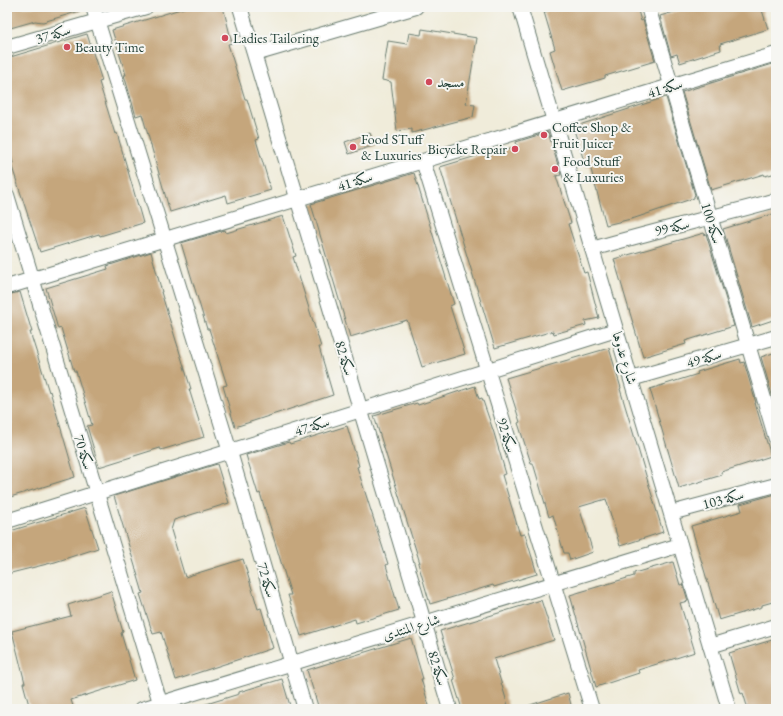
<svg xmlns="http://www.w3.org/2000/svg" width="783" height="716" font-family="'EB Garamond',Amiri,serif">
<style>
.building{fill:#c5a67c}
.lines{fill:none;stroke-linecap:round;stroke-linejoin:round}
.minor-casing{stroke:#687a6e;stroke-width:16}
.minor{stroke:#fff;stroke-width:14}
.poi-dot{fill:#d1495b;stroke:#f6f6f2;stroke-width:1.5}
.labels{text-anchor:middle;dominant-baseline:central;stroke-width:4;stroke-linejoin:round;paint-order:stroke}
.street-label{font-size:14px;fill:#1f3d34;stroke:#f6f6f2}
.poi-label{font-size:14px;fill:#1f3d34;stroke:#f6f6f2;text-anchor:start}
</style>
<rect width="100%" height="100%" fill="#f6f6f2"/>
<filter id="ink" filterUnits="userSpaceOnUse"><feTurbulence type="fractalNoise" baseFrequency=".025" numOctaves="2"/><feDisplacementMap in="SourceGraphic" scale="8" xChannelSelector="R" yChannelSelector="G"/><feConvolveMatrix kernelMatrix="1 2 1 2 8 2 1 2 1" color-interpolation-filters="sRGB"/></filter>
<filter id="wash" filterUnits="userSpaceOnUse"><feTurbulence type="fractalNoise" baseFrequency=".012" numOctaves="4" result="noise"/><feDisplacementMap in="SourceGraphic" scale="16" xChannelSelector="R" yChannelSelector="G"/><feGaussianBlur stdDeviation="0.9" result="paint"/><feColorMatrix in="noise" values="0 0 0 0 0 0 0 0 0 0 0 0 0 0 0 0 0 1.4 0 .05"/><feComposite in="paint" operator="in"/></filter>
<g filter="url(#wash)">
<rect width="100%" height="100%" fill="#f0ecda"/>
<g id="blocks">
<g class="building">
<path d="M7,7h72l1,4 -37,11 -8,-1 -28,8z"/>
<path d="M187,7h36l9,36 -4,1 17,55h2l12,40 -3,1 15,50 -43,13 -2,-8 -56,17 -28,-98 -6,2 -12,-41h2l-14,-45z"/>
<path d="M546,7h91l4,14 2,-1 12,41 -50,15v2l-43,13 -12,-40 5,-2 -11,-37 3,-1z"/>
<path d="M691,7h70l7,22 -48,15 1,6 -41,13 -3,-9 -6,2 -11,-40z"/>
<path d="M422,29l55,9 -11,66 9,1 -2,12 -61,16v-4l-15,2 -6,-49 -9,-2 6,-39 19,3 2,-11 12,2z"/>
<path d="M87,34l15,47 -3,1 16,52 2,-1 26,90 -43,13 -1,-2 -59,18 -29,-88 2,-1 -6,-21v-84z"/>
<path d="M776,63v110l-11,3 -1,-2 -53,16 -29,-98z"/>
<path d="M666,97l29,98 -1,1v2l-59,20 -29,7 -16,-59 -4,1 -13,-40z"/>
<path d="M548,132l13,43 -5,1 15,47 -3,1 16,49 3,-1 12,46 -14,3 1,4 -32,9 -1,-3 -58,17 -55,-181 43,-13 1,2 33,-10 -1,-4z"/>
<path d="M370,133l5,12 -26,9 -4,-12z"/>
<path d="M414,173l40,131 -4,2 15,48 -43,13 -15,-47 -57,17 -39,-133z"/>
<path d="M776,213v106l-24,8 -29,-98z"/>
<path d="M283,216l13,40 -3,1 28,90h-2l14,48 -98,32 -12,-41 4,-1 -18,-56h-2l-26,-86 44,-13 1,3z"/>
<path d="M704,233l1,2 1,-1 28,92 -49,15 1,3 -43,13 -29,-98z"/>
<path d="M151,252l11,40h-1l30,97h-2l15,48 -43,13 -1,-2 -61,19 -12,-41 5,-1 -16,-54h-2l-13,-43 -3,1 -12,-41 62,-19 -1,-3z"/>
<path d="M20,292l12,40h-2l19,60 1,-1 25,86 -68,21v-74l5,-1 -5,-17v-111z"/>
<path d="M609,348l12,40 -1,1 43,143 -43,14 -14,-47 -27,8 14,45 -23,8 -2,-7h-4l-11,-38 -4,2 -16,-54h-2l-13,-40 2,-1 -14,-44z"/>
<path d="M776,352v45l-3,1 -12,-41z"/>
<path d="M740,359l1,4 3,-1 12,41h-1l16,53 -50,16 1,3 -43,13 -29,-99 48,-15 -1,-2z"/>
<path d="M475,386l4,13 3,-1 12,35 12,41 -4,1 18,60 5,-1 12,40 -43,13 -1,-2 -63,19 -12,-41h2l-46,-147 43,-13 1,2z"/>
<path d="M347,426l12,40 -2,1 31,97 -2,1 13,45 -43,13 -1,-4 -54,17 -13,-41h3l-31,-102 -2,1 -12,-39 43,-13 1,2z"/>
<path d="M217,464l12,39 -55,17 -3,10 14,47 58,-18 15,50 3,-1 12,40 -97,32 -15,-48 -8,2 -13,-40 3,-1 -29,-97z"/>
<path d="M776,494v107l-14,4v2l-43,13 -28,-94 51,-15 -2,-7z"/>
<path d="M85,508l13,40 -43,14 -48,12v-42z"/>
<path d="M673,562l7,23 3,-1 5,17 -8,2 15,49 -57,18 1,3 -43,14 -26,-92 64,-19v-3z"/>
<path d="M111,591l12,41 -2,1 14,47 -64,20 3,9h-44l-7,-26h2l-13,-52 59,-15 -3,-11z"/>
<path d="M541,600l13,40 -60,19 15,50h-47l-9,-29 2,-1 -15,-48z"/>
<path d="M411,638l12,41h-2l9,30h-111l-12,-39z"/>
<path d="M772,640l4,14v55h-28l-5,-16 -2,1 -12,-41z"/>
<path d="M282,679l9,30h-91v-3l39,-12v-2z"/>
<path d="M568,693l4,16h-45v-3z"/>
</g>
</g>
</g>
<g filter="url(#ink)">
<use href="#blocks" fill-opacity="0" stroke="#687a6e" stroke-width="1"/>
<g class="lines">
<defs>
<g id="minor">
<path d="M93,7l137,445 75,257"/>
<path d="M240,7l210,702"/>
<path d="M520,7l209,702"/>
<path d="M648,7l128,432"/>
<path d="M7,47l139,-40"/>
<path d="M255,54l161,-47"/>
<path d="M423,161l169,548"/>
<path d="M7,195l155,514"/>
<path d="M592,249c61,-18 123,-32 184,-49"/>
<path d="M7,287l769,-233"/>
<path d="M631,379l145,-42"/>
<path d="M671,513l105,-28"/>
<path d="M7,521l609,-191"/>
<path d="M710,646l66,-20"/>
<path d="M142,709l538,-164"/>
</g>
</defs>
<use href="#minor" class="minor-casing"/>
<use href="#minor" class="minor"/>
</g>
</g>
<g class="poi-dot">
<circle cx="225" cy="38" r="4"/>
<circle cx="67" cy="47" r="4"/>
<circle cx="429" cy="82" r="4"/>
<circle cx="544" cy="135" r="4"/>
<circle cx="353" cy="147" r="4"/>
<circle cx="515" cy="149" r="4"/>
<circle cx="555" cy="169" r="4"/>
</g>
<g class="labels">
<g class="street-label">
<text transform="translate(53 34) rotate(-16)">سكة 37</text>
<text transform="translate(665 88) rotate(-17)">سكة 41</text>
<text transform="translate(355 181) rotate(-17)">سكة 41</text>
<text transform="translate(712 223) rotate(73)">سكة 100</text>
<text transform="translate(672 227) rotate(-13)">سكة 99</text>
<text transform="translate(345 358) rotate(73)">سكة 82</text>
<text transform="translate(625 358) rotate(73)">شارع عدوها</text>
<text transform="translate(704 358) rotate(-16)">سكة 49</text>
<text transform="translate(312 426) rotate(-17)">سكة 47</text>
<text transform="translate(507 435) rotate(73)">سكة 92</text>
<text transform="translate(84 452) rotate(73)">سكة 70</text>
<text transform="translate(723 499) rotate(-15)">سكة 103</text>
<text transform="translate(267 580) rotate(74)">سكة 72</text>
<text transform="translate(411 627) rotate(-17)">شارع المنتدى</text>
<text transform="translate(438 668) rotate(73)">سكة 82</text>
</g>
<g class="poi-label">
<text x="233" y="38">Ladies Tailoring</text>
<text x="75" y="47">Beauty Time</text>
<text x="437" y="82">مسجد</text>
<text x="552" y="127">Coffee Shop &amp;<tspan x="552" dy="16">Fruit Juicer</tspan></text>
<text x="361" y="139">Food STuff<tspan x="361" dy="16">&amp; Luxuries</tspan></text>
<text x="507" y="149" text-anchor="end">Bicycke Repair</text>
<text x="563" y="161">Food Stuff<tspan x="563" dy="16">&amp; Luxuries</tspan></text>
</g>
</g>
<rect width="783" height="716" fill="none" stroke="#f6f6f2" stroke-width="24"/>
</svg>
